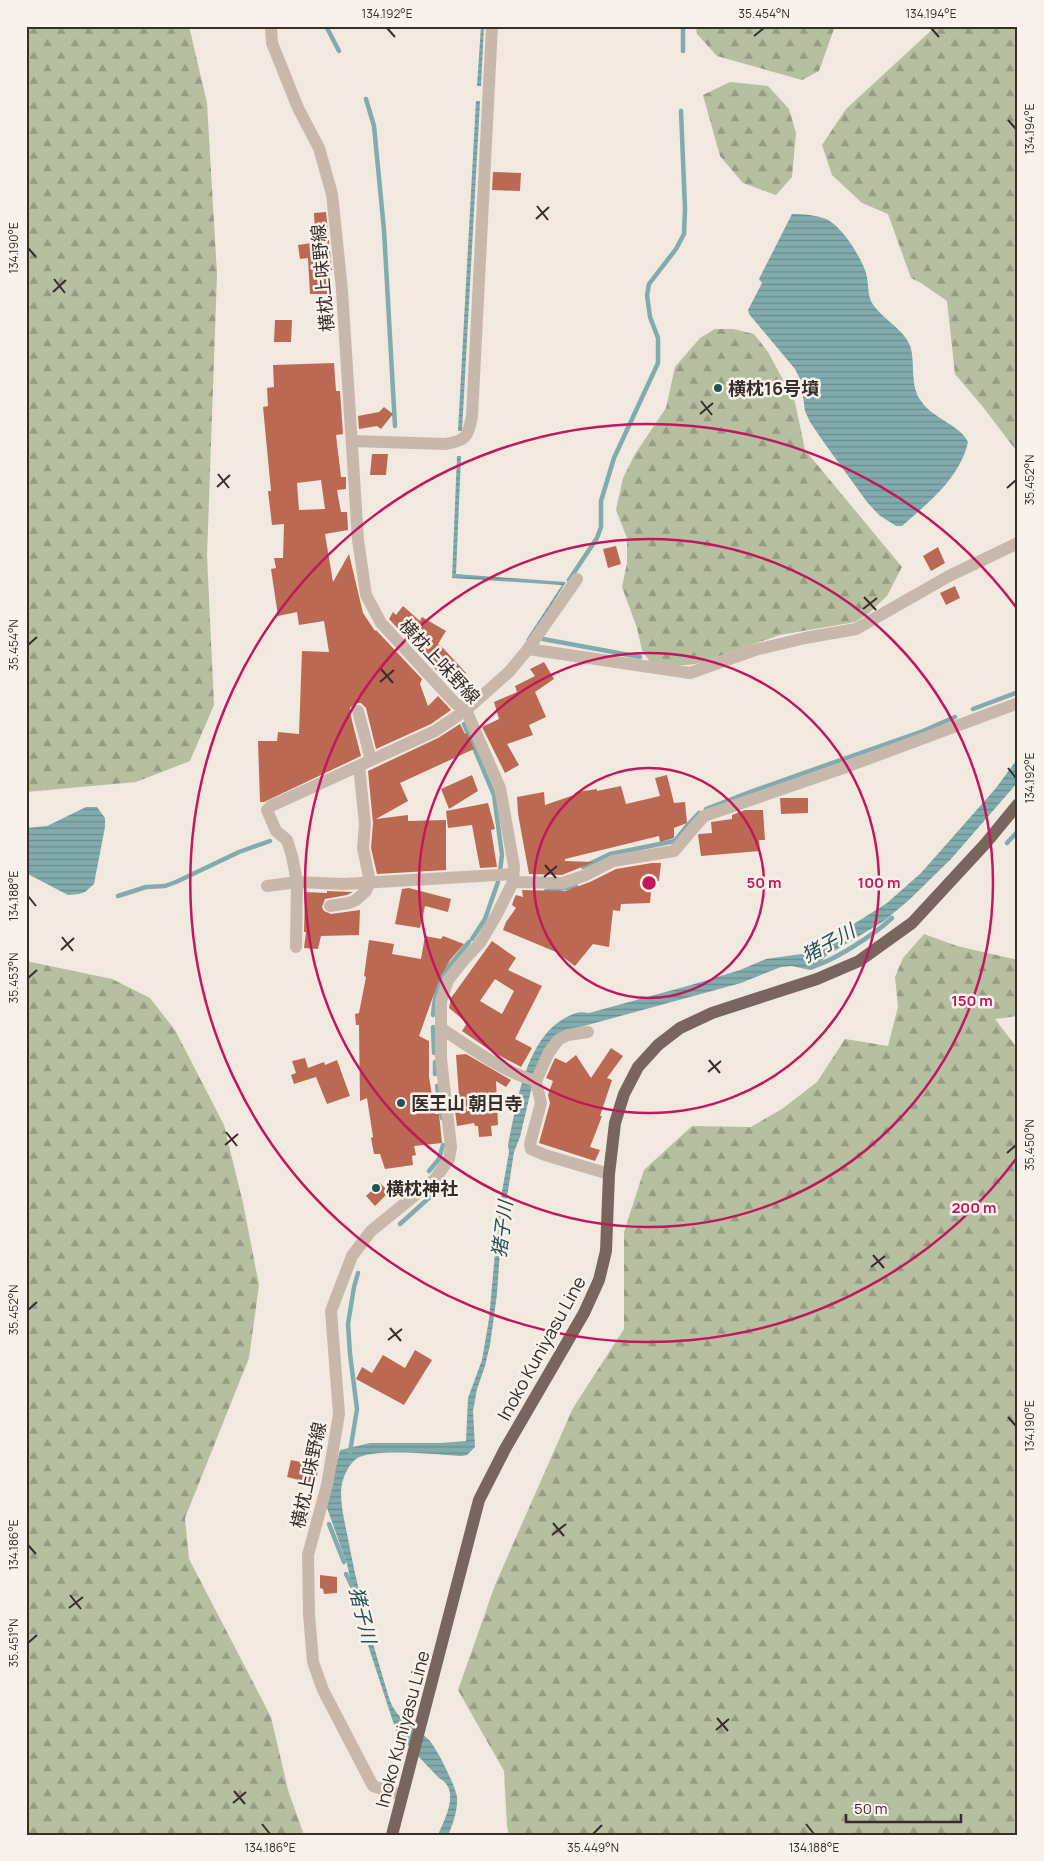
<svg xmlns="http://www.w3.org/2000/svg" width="1044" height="1861" font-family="Manrope,'Noto Sans JP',sans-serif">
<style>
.forest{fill:url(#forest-firs)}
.water{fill:url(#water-rules)}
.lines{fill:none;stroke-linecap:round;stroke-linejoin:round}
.stream{stroke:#81abac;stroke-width:4.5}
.building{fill:#bc6953;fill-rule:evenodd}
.minor{stroke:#c8b8ac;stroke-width:12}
.major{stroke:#78655d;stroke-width:12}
.ticks{fill:none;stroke:#372e2a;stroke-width:2}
.ring{fill:none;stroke:#c2185b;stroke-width:2.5}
.poi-dot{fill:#235355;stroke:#f9f2ec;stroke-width:2}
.labels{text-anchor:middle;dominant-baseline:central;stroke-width:5;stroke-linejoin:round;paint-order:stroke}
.street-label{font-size:18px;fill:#372e2a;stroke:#f9f2ec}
.poi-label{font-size:18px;font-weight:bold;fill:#372e2a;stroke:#f9f2ec;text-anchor:start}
.water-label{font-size:19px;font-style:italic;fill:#235355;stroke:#f9f2ec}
.centre{fill:#c2185b;stroke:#f9f2ec;stroke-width:2.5}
.ring-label{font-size:15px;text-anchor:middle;font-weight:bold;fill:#c2185b;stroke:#f9f2ec;stroke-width:5;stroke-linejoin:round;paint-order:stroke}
.neatline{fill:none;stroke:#372e2a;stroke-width:2}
.ticks-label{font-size:12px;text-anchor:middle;fill:#372e2a}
</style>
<defs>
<pattern id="forest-firs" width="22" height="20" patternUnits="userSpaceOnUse" patternTransform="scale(1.25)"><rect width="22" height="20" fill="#b6bfa0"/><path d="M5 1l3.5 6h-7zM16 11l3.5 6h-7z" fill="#959c83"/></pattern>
<pattern id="water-rules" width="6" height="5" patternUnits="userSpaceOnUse" patternTransform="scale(1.25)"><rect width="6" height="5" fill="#81abac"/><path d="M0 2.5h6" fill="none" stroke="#6a8c8c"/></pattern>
</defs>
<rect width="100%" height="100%" fill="#f1e8e0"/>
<g class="forest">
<path d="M26,26h163l18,77 10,171 -10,282 7,149 -24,56 -54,21 -110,10z"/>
<path d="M696,26h139l-16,45 -17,9 -85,-24 -20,-22z"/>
<path d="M936,26h82v427l-35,-46 -28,-33 -8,-73 -26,-18 -10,-5 -23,-64 -26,-11 -30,-28 -10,-30 24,-36z"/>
<path d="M730,82l38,4 21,23 7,24 -4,44 -16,18 -33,-12 -23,-27 -17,-61z"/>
<path d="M715,329h18l21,5 14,18 27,50 10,48 97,117 -15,29 -19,18 -13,8 -75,13 -80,28c-18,4 -33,2 -50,-1l-8,-12 -5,-22 -15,-41 5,-24v-25l-11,-28 7,-32 12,-24 31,-46 9,-41 25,-29z"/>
<path d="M924,934l33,12 61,14v56l-23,3 23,30v786h-509l-2,-9 -3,-55 -46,-81 37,-105 78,-177 51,-79v-97l20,-62 48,-44 59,1 31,-18 35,-27 28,-43 43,7 10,-39 -3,-30 8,-19z"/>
<path d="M26,961l86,18 38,19 25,32 49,95 19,78 16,82 -10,73 -64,160 4,41 82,158 17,73 16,45h-278z"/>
</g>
<g class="water">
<path d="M481,26h3l-3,60h-4z"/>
<path d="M476,101h4l-18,330h-4z"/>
<path d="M792,214c11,0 24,1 34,5 16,7 35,38 40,54 3,10 1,21 6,30 9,15 36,29 39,46 4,17 -1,37 10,52 12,18 38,23 47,41 -8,36 -39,60 -66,84h-6l-17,-11 -12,-13 -42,-58 -15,-22 -5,-11 -4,-30 -6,-12 -46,-55 -1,-4 14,-27 -3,-4z"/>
<path d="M457,456h4l-5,118 110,8 -37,59 -3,-1 36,-55 -110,-7z"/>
<path d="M1018,758v24l-67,77 -42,41 -25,21 -58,35 -12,13 -4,1 -18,-4 -11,1 -40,16 -168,46 -41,57 -12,51 -6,15 -13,84 -4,58 -7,51 -5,21 -8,23 -4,22 2,36 -8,8 -5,1c-20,-1 -91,-9 -106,3 -9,7 -15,22 -15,34 0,18 6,38 9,56 10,52 25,102 40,152 9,21 22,23 38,38 8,7 28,48 29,58 1,13 -4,27 -9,38h-10c7,-17 23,-45 1,-57l-42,-44 -30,-92 -3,-17 -11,-34 -6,-27 -21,-59 14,-55 30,-7h70l26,-2 2,-43 14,-38 7,-41 10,-110 10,-57 -1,-7c9,-41 17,-107 59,-128 8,-4 12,-6 22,-4l102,-28 49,-15 26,-11 43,-6v-3l21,-11 57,-36 34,-30 75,-85z"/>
<path d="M86,807h11l8,11v9l-11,57 -9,8 -6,2 -11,1 -42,-22v-45l21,-2z"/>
</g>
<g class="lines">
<g class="stream">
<path d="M326,26l13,25"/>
<path d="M683,51v-25"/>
<path d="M366,99l8,27 10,104 11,196"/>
<path d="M569,580l28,-42 4,-11v-26l13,-43 44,-95v-25l-8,-21 -3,-22 2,-11 27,-35 8,-15 1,-25 -4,-98"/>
<path d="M543,639l97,18"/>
<path d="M973,709l45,-17"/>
<path d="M464,724l30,71 8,60 -2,16"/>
<path d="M706,809l44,-17 173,-61 32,-14"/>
<path d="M1007,843l11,-12"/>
<path d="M583,867l27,-13 65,-13 11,-14 13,-14"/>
<path d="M546,891l30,-5"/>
<path d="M118,896l28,-9 19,-1 11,-4 63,-30 31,-11"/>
<path d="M472,939l13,-20 13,-37"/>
<path d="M811,967c23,-6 64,-33 81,-49"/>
<path d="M433,1015c3,-41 13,-44 36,-73"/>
<path d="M433,1027l1,26"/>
<path d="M435,1062v12"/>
<path d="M437,1086l5,32"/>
<path d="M429,1171l10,-12 4,-14"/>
<path d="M400,1224l31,-28"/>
<path d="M350,1452l7,-43 -7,-55 -2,-30 6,-37 4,-14"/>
<path d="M329,1524l15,38"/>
<path d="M346,1574l6,12 4,5"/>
</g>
</g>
<g class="building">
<path d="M493,172l28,1 -1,18 -28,-1z"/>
<path d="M326,212l6,58 -2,1v23h-20l-2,-36 -8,1 -2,-14 14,-2 -1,-10h4l-1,-20z"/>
<path d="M275,320h17l-1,22h-17z"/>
<path d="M334,363l2,28h4l3,43 -7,1 5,42h5v12l-9,1 4,22h6l1,18 -23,4 8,48 16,-28 14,59 12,18 1,-1 46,49 -2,5 8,22 10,-10 13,14 -20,14 -55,25 -10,-41 -5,-5h-6l-5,5v5l11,43 -97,46h-4l-2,-61h19l1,-9 21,2 3,-83 27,1 -5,-31 -25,4 -2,-13 -19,4 -7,-47 5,-1 -2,-10h9l1,-34 -12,1 -4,-34h3l-8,-84 5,-1 -1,-18 7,-1 -1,-22zM321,480l4,29 -26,1 -2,-27z"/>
<path d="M384,407l9,7 -12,15 -4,-3 -18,3 -1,-13 21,-4z"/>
<path d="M372,454h16l-2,21h-16z"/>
<path d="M616,546l5,18 -13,4 -5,-19z"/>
<path d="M938,547l7,16 -14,8 -8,-15z"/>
<path d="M955,586l5,12 -14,7 -6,-12z"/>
<path d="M403,606l17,15 2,-4 24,14 -8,13 6,5 22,24 -15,13 -62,-67 4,-7 3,3z"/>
<path d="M544,662l10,17 -19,13 11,25 -17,8 4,10 -26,9 12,21 -14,8 -23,-46 17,-8 -5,-17 23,-10 -2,-6 20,-10 -5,-7z"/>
<path d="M460,724l5,10 2,-1 7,16 -74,34 8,18 -32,18 32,-4v6l38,-1v50l-69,4 -6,-26 2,-25 -5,-52 70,-33z"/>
<path d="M472,775l6,16 -29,18 -8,-20z"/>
<path d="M667,775l7,28 11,-1 2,21 -13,5v10l-14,4 -1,-6 -94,23v2l29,1 -32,13 -33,-1 -11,-60 -1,-17 27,-5 1,13 32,-11v-2l20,-3v2l24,-5 5,18 34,-8 -5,-18z"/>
<path d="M780,798h28v15l-27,1z"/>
<path d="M488,803l7,26 -4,1 6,37 -17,1 -8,-43 -24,3 -2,-17z"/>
<path d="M745,810h18l2,30h-6l1,11 -59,5 -3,-21 1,-1 13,-1 -1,-11 21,-3v-4z"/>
<path d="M652,863h9l-2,18h-7l-2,22 -29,1 -1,7 -7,-1 -4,37 -16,-3 -18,22 -19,-14 -53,-22 3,-8 10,-14 -4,-3 2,-6 2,-4 7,2 -1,-7 43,1 25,-9 26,-13z"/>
<path d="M409,888l42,11 -3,13 -23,-6 -5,22 -25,-4 7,-35z"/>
<path d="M327,891l26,1 -6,3 -22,4 -3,8 2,4 7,3 29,-4 -1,25 -38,1 -3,13 -14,-1 2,-16h-2l1,-40 22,1z"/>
<path d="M425,936l16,3 2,-3 21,8 -14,16 -10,17 -21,59 10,5v36l6,37h4l3,29 -28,3 2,9 -4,1 1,9 -28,4 -5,-15h-6l-3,-16 2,-1 -6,-39 -7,3 -1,-76h-3l-1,-11 4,-1 7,-36 -2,-1 5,-36 25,4 -2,10 29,5z"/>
<path d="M492,941l24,17 -8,12 34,16 -27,53 17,9 -11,19 -30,-16 -29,-20 5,-8 -18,-15 2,-10zM495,979l19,12 -12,23 -22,-13z"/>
<path d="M611,1048l12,8 -16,22 5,2 -12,36h2l-12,31 10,3 -5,11 -56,-18 11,-40 -2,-8 5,-14 -7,-3 9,-20 11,5 10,-8 15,23z"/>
<path d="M466,1054l45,26 -5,7 -10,-6 2,44 -7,1 1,10 -13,1 -1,-11h-3l-1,-3 -17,3 -2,-15 5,-1 -4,-55z"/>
<path d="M305,1058l3,10 16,-6 1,3 12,-5 13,36 -23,8 -11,-27 -22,7 -3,-9 5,-2 -4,-12z"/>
<path d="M380,1183l9,9 -14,14 -9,-10z"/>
<path d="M415,1350l17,10 -28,45 -48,-26 6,-12 10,6 11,-18 22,13z"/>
<path d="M291,1460l28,6 -4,18 -28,-7z"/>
<path d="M320,1575l17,2v16l-13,1 -1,-5 -3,-1z"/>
</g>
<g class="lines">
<g class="minor">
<path d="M271,26l1,17 26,65 21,40 13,46 10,96 16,250 8,55 15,28 74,80 11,7 34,78 14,78 -1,16 -17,34 -16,27 -16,17 -16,20 -7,21v58l10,88 -2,12 -14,20 -64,52 -19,25 -21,55 8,103 -12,71 -19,70 1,59 4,48 10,28 50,96 28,9"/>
<path d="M352,441l93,3c22,-3 23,-8 27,-28l20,-390"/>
<path d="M528,649l162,24 65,-23 50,-12 51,-9 93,-53 69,-33"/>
<path d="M358,711l13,49"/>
<path d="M513,882l50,1 23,-8 27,-14 61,-10 30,-35 142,-49 172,-64"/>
<path d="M267,886l30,-4 47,2 169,-10"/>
<path d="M330,906l19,-3 7,-3 10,-9 4,-9 -7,-34 2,-24 -6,-58"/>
<path d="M296,947l1,-65 -5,-26 -5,-16 -11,-9 -9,-21 4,-4 164,-75 31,-21 43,-38 19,-23 49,-70"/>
<path d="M442,1029c30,19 59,42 94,52"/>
<path d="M588,1032l-20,3 -10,5 -9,12 -13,29 5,22 -11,41 1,5 14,6 64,19"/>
</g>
<path class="major" d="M392,1835l87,-335 26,-51 79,-136 15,-33 7,-29 3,-77 6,-51 9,-29 14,-27 20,-22 22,-17 32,-15 105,-34 42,-18 53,-38 74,-80 32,-39"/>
</g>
<path class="ticks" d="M387,28l8,9M931,28l8,9M754,36l10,-8M1008,120l8,9M537,206l11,14M536,219l13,-12M28,248l8,9M54,279l11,14M53,292l13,-12M701,401l11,14M700,414l13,-11M218,474l11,14M217,487l13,-12M1007,488l9,-8M864,597l12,13M863,609l14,-11M28,645l9,-8M381,669l12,14M380,682l14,-12M1008,768l8,10M545,865l11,13M544,877l13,-11M28,896l8,10M62,937l11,14M61,950l13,-12M28,978l9,-8M709,1060l11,13M708,1072l13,-11M226,1132l11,14M225,1145l13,-11M1007,1153l9,-8M873,1255l11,13M871,1267l14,-11M28,1310l9,-8M390,1328l11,13M388,1340l14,-11M1008,1417l8,9M553,1523l11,13M552,1535l14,-11M28,1545l8,9M70,1595l11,14M69,1608l14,-11M28,1643l9,-8M717,1718l11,13M716,1730l13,-11M234,1791l11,13M233,1803l13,-11M262,1824l8,10M806,1824l8,10M593,1834l9,-9"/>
<g class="ring">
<circle cx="649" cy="883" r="115"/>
<circle cx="649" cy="883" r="230"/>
<circle cx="649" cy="883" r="344"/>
<path d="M1016 1159A459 459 0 1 1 1016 607"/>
</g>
<g class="poi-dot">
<circle cx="718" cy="388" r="5"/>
<circle cx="401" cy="1103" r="5"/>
<circle cx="376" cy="1188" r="5"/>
</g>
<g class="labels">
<g class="street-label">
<text transform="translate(322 278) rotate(-95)">横枕上味野線</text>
<text transform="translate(440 661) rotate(47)">横枕上味野線</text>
<text transform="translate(541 1348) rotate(-61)">Inoko Kuniyasu Line</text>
<text transform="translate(308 1475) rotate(-78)">横枕上味野線</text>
<text transform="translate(402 1729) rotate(-75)">Inoko Kuniyasu Line</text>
</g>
<g class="poi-label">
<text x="728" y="388">横枕16号墳</text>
<text x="411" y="1103">医王山 朝日寺</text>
<text x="386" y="1188">横枕神社</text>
</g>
<g class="water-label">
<text transform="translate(828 943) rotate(-29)">猪子川</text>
<text transform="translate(502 1229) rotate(-83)">猪子川</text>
<text transform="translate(363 1615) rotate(76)">猪子川</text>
</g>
</g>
<circle cx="649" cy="883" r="8" class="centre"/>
<g class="ring-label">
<text x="764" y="888">50 m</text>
<text x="879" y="888">100 m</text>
<text x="972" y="1006">150 m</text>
<text x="974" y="1213">200 m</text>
</g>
<rect width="1044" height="1861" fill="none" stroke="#f9f2ec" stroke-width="55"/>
<path d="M846 1814v8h115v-8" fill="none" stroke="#372e2a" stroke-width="2.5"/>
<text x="854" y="1814" font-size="15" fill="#372e2a" stroke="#f9f2ec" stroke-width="4" paint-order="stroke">50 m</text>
<rect x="28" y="28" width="988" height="1806" class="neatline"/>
<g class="ticks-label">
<text x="387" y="18">134.192°E</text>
<text x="764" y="18">35.454°N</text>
<text x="931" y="18">134.194°E</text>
<text transform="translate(1030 129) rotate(-90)" y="4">134.194°E</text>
<text transform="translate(14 248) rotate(-90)" y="4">134.190°E</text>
<text transform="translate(1030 480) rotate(-90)" y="4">35.452°N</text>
<text transform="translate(14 645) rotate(-90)" y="4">35.454°N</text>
<text transform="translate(1030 778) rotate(-90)" y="4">134.192°E</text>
<text transform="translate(14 896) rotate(-90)" y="4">134.188°E</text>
<text transform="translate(14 978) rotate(-90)" y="4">35.453°N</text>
<text transform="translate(1030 1145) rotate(-90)" y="4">35.450°N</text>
<text transform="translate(14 1310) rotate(-90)" y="4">35.452°N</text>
<text transform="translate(1030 1426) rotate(-90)" y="4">134.190°E</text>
<text transform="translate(14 1545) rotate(-90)" y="4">134.186°E</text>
<text transform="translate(14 1643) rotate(-90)" y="4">35.451°N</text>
<text x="270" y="1852">134.186°E</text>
<text x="593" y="1852">35.449°N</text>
<text x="814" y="1852">134.188°E</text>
</g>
</svg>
